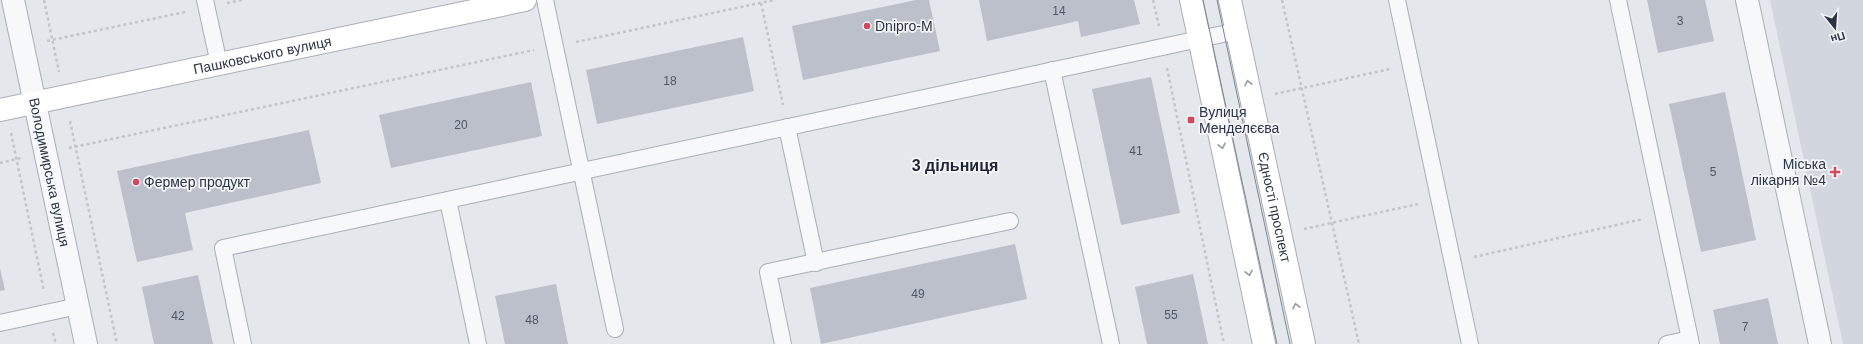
<svg xmlns="http://www.w3.org/2000/svg" width="1863" height="344" font-family="Arial,sans-serif">
<style>
.built{fill:#d2d6de}
.building{fill:#bbc0ca}
.lines{fill:none;stroke-linecap:round;stroke-linejoin:round}
.lane-casing{stroke:#a9aeb7;stroke-width:18}
.street-casing{stroke:#a9aeb7;stroke-width:24}
.secondary-casing{stroke:#a9aeb7;stroke-width:24}
.path{stroke:#c2c5cb;stroke-width:2.5;stroke-dasharray:3 3;stroke-linecap:butt}
.lane{stroke:#f7f8fa;stroke-width:16}
.street{stroke:#f7f8fa;stroke-width:22}
.secondary{stroke:#fff;stroke-width:22}
.tram{stroke:#7d8696;stroke-width:1}
.oneway{stroke:#959aa2}
.poi-dot{fill:#d1495b;stroke:#f4f6f9;stroke-width:1.5}
.labels{text-anchor:middle;dominant-baseline:central;stroke-width:3.5;stroke-linejoin:round;paint-order:stroke}
.number-label{font-size:12px;fill:#4f5766}
.poi-label{font-size:14px;fill:#2b3445;stroke:#f4f6f9;text-anchor:start}
.street-label{font-size:14px;fill:#2b3445;stroke:#f4f6f9}
.quarter-label{font-size:16px;font-weight:bold;fill:#1d2536;stroke:#f4f6f9}
</style>
<rect width="100%" height="100%" fill="#e4e7ec"/>
<path class="built" d="M1770,0h93v344h-20z"/>
<g class="building">
<path d="M916,0h13l11,51 -137,29 -11,-54z"/>
<path d="M979,0h155l6,24 -59,13 -3,-16 -91,20z"/>
<path d="M1647,0h58l9,41 -56,12z"/>
<path d="M743,37l11,54 -157,33 -11,-54z"/>
<path d="M1151,77l29,136 -59,12 -29,-136z"/>
<path d="M531,82l11,54 -151,32 -12,-53z"/>
<path d="M1725,92l31,148 -55,12 -32,-148z"/>
<path d="M309,130l12,53 -136,30 8,37 -56,12 -20,-91z"/>
<path d="M1015,244l12,55 -206,45 -11,-56z"/>
<path d="M0,268l5,22 -5,1z"/>
<path d="M1193,274l15,70h-61l-12,-57z"/>
<path d="M198,275l15,69h-59l-12,-57z"/>
<path d="M556,284l12,60h-63l-10,-48z"/>
<path d="M1768,298l10,46h-58l-7,-34z"/>
</g>
<g class="lines">
<defs>
<g id="lane">
<path d="M205,0l14,64"/>
<path d="M545,0l70,329"/>
<path d="M1397,0l73,344"/>
<path d="M1618,0l73,344"/>
<path d="M1052,70l59,274"/>
<path d="M787,127l29,136"/>
<path d="M448,200l30,144"/>
<path d="M0,323l78,-17"/>
<path d="M243,344l-20,-96 1014,-217"/>
<path d="M783,344l-15,-72 242,-51"/>
<path d="M1667,344l23,-5"/>
</g>
<g id="street">
<path id="s1" d="M13,0l73,344"/>
<path d="M1747,0l73,344"/>
</g>
<g id="secondary">
<path d="M1191,0l73,344"/>
<path id="s2" d="M1230,0l74,344"/>
<path id="s3" d="M0,110l525,-110"/>
</g>
</defs>
<use href="#lane" class="lane-casing"/>
<use href="#street" class="street-casing"/>
<use href="#secondary" class="secondary-casing"/>
<g class="path">
<path d="M44,0l15,72"/>
<path d="M1153,0l6,26"/>
<path d="M1282,0l77,344"/>
<path d="M227,3l15,-3"/>
<path d="M761,3l22,102"/>
<path d="M47,41l138,-29"/>
<path d="M576,42l198,-42"/>
<path d="M1167,68l57,276"/>
<path d="M1275,94l115,-25"/>
<path d="M70,121l47,223"/>
<path d="M11,133l33,158"/>
<path d="M69,148l465,-98"/>
<path d="M0,163l21,-5"/>
<path d="M1304,229l114,-25"/>
<path d="M1474,257l169,-38"/>
<path d="M53,333l3,11"/>
</g>
<use href="#lane" class="lane"/>
<use href="#street" class="street"/>
<use href="#secondary" class="secondary"/>
<g class="tram">
<path d="M1203,0l74,344"/>
<path d="M1217,0l73,344"/>
</g>
</g>
<defs><path id="oneway-chevron" d="M-2-3.5L2.5 0L-2 3.5" fill="none" stroke-width="1.6" stroke-linecap="round" stroke-linejoin="round"/></defs>
<g class="oneway">
<use href="#oneway-chevron" transform="translate(1248 83) rotate(-102)"/>
<use href="#oneway-chevron" transform="translate(1222 146) rotate(78)"/>
<use href="#oneway-chevron" transform="translate(1249 273) rotate(78)"/>
<use href="#oneway-chevron" transform="translate(1296 306) rotate(-102)"/>
</g>
<g class="poi-dot">
<circle cx="867" cy="26" r="4"/>
<rect x="1187" y="116" width="8" height="8" rx="2"/>
<path d="M1833 166h4v4h4v4h-4v4h-4v-4h-4v-4h4z"/>
<circle cx="136" cy="182" r="4"/>
</g>
<g class="labels">
<g class="number-label">
<text x="1059" y="11">14</text>
<text x="1680" y="21">3</text>
<text x="670" y="81">18</text>
<text x="461" y="125">20</text>
<text x="1136" y="151">41</text>
<text x="1713" y="172">5</text>
<text x="918" y="294">49</text>
<text x="1171" y="315">55</text>
<text x="178" y="316">42</text>
<text x="532" y="320">48</text>
<text x="1745" y="327">7</text>
</g>
<g class="poi-label">
<text x="875" y="26">Dnipro-M</text>
<text x="1199" y="112">Вулиця<tspan x="1199" dy="16">Менделєєва</tspan></text>
<text x="1826" y="164" text-anchor="end">Міська<tspan x="1826" dy="16">лікарня №4</tspan></text>
<text x="144" y="182">Фермер продукт</text>
</g>
<g class="street-label">
<text stroke="none"><textPath href="#s3" startOffset="268">Пашковського вулиця</textPath></text>
<text stroke="none"><textPath href="#s1" startOffset="176">Володимирська вулиця</textPath></text>
<text stroke="none"><textPath href="#s2" startOffset="212">Єдності проспект</textPath></text>
</g>
<g class="quarter-label">
<text x="955" y="165">3 дільниця</text>
</g>
</g>
<g transform="translate(1835 28) rotate(163)" stroke="#f4f6f9" stroke-width="3" paint-order="stroke">
<path d="M0-3L7 15L0 10L-7 15Z" fill="#2b3445"/>
<text y="-6" font-size="11" font-weight="bold" text-anchor="middle" fill="#2b3445">Пн</text>
</g>
</svg>
